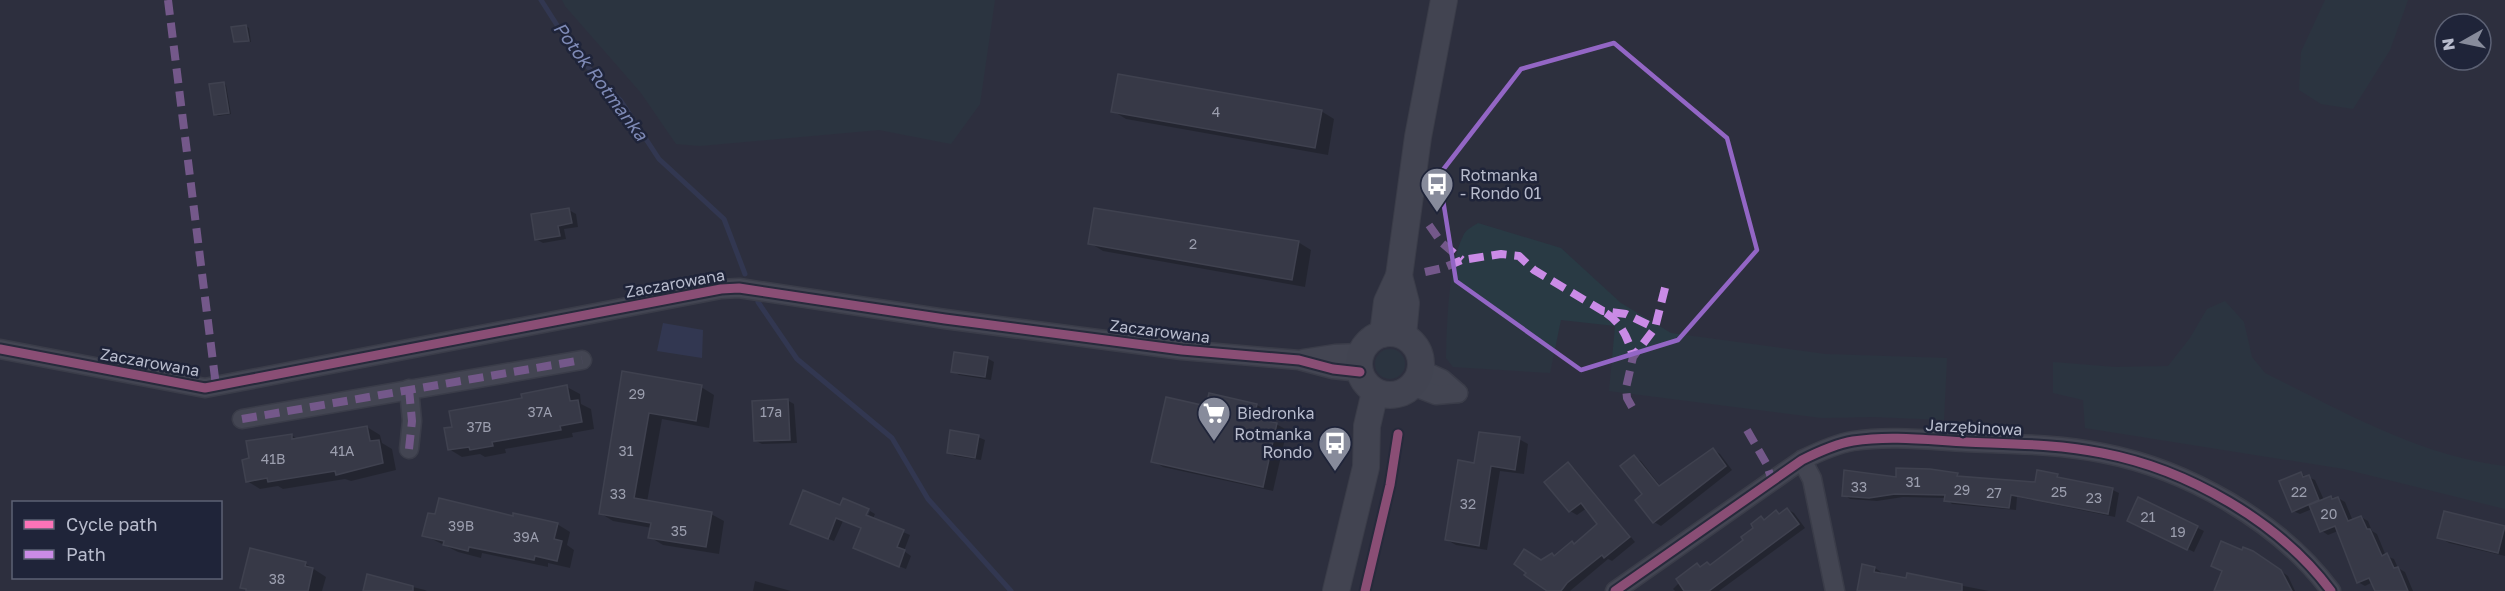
<svg xmlns="http://www.w3.org/2000/svg" width="2505" height="591" font-family="'Golos Text',sans-serif">
<style>
.green{fill:#293a44}
.water{fill:#384168}
.shadow{fill:#0007}
.lines{fill:none;stroke-linecap:round;stroke-linejoin:round}
.stream{stroke:#384168;stroke-width:5}
.building{fill:#444652;stroke:#555865;stroke-width:1.5}
.minor-casing{stroke:#4b4d57;stroke-width:21}
.secondary-casing{stroke:#4b4d57;stroke-width:28}
.minor{stroke:#5d606b;stroke-width:18}
.secondary{stroke:#5c5e69;stroke-width:26}
.quiet{stroke:#ca8be6;stroke-width:8;stroke-dasharray:15 8;stroke-linecap:butt}
.cycleway-casing{stroke:#1f2439;stroke-width:13}
.cycleway{stroke:#fb73b8;stroke-width:9}
.marked{fill:none;stroke:#9366c5;stroke-width:4.5;stroke-linejoin:round}
.labels{text-anchor:middle;dominant-baseline:central;stroke-width:5;stroke-linejoin:round;paint-order:stroke}
.number-label{font-size:14px;fill:#9b9eae}
.poi-label{font-size:16px;fill:#b8bccd;stroke:#1f2439;text-anchor:start}
.street-label{font-size:16px;fill:#b8bccd;stroke:#1f2439}
.water-label{font-size:18px;font-style:italic;fill:#7e8ab6;stroke:#1f2439}
</style>
<rect width="100%" height="100%" fill="#2d303e"/>
<g class="green">
<path d="M562,0h433l-15,104 -29,40 -72,-14 -179,16 -24,-2 -35,-51 -76,-87z"/>
<path d="M2325,0h83l-18,50 -37,59 -32,-5 -22,-14 2,-38z"/>
<path d="M1478,223l83,25 60,55 50,30 154,21 122,4 -3,62 -71,-3 -51,1 -213,-27 6,-65 -54,-6 -11,53 -97,-6 -7,-9c1,-33 2,-94 18,-124 2,-4 9,-8 14,-11z"/>
<path d="M2225,301l19,21 8,35 13,16c77,38 154,83 240,93v43l-161,-40 -259,-41 -2,-28 -30,-7v-31l62,5 53,-1 22,-28 17,-29z"/>
<circle cx="1390" cy="364" r="15"/>
</g>
<path class="water" d="M663,323l40,7 -1,28 -45,-7z"/>
<g class="shadow">
<path d="M246,26l3,2 2,14 -16,-1z"/>
<path d="M223,83l3,2 5,29 -13,2 -3,-2z"/>
<path d="M1113,111h208l13,8 -6,36 -202,-36z"/>
<path d="M569,210l7,4 2,13 -14,2 2,10 -23,4 -7,-4z"/>
<path d="M1298,242l13,8 -6,37 -202,-36 -13,-8z"/>
<path d="M987,358l7,4 -3,18 -32,-5 -6,-4z"/>
<path d="M624,373l77,14 13,8 -5,33 -47,-9 -15,83 64,12 13,7 -5,33 -56,-9 -13,-8 2,-9 -39,-7 -13,-8z"/>
<path d="M567,387l13,7 1,10 10,5 3,20 -22,4 1,4 -68,12 1,4 -21,4 -5,-3 -18,3 -13,-8 75,-50z"/>
<path d="M1210,395l47,10 10,6 -3,11 12,2 11,6 -14,61 -110,-24 -10,-6 54,-54z"/>
<path d="M787,400l7,4 3,39 -35,1 -6,-3z"/>
<path d="M367,427l13,8 2,8 10,6 4,21 -45,11 -6,-2 -62,10 -5,-3 -18,3 -13,-8 3,-22 41,-24 7,4z"/>
<path d="M978,437l7,3 -4,20 -26,-4 -7,-4z"/>
<path d="M1519,439l9,5 -4,30 -24,-3 -13,79 -31,-5 -9,-5 28,-76z"/>
<path d="M1713,450l7,4 12,16 -71,56 -7,-4 -20,-65 7,4 20,26z"/>
<path d="M1568,464l6,4 61,74 -23,19 -4,-2 -38,32h-20l-22,-19 13,-10 34,-17 24,-21 -12,-16 -10,7 -7,-4 -24,-29z"/>
<path d="M2301,474l14,6 9,20 7,-3 7,1 7,4 8,19 8,-4 7,4 4,10 5,3 9,22 8,3 4,9 7,4 8,19h-37l-3,-9 -8,4 -7,-4 -20,-51 -10,4 -6,-4 -10,-22 -12,5 -7,-3z"/>
<path d="M1957,475l5,3 74,6 21,-8 8,4 48,10 6,3 -4,24 -98,-20 -1,13 -64,-6 -6,-6 -43,-1 -26,4 -27,-2 -6,-4 53,-16z"/>
<path d="M804,492l61,30 5,-11 5,3 -2,5 37,16 -6,16 7,5 -5,13 -51,-21 7,-20 -19,-7 -9,20 -36,-14z"/>
<path d="M2139,499l65,32 -10,21 -59,-28z"/>
<path d="M1787,509l7,4 11,15 -86,63h-44l-2,-2 24,-24 4,3 10,-2 34,-25 16,-23 5,2 11,-8 4,2z"/>
<path d="M2445,513l60,15v28l-56,-13 -10,-6z"/>
<path d="M557,524l13,8 -3,13 7,5 -4,18 -22,-5v4l-66,-14 -1,5 -23,-6 -34,-17z"/>
<path d="M251,550l55,14 20,13 -4,14h-75l-5,-4z"/>
<path d="M2260,557l28,19 7,15h-79z"/>
<path d="M1863,566l12,2 6,4v3l26,5 1,-5 81,16h-127z"/>
<path d="M368,576l57,14 2,1h-63z"/>
<path d="M755,581l36,10h-38z"/>
</g>
<g class="lines">
<g class="stream">
<path d="M541,0l35,55 45,46 38,58 65,60 21,55"/>
<path d="M758,302l39,57 95,79 36,61 83,92"/>
</g>
</g>
<g class="building">
<path d="M246,25l3,16 -15,1 -3,-15z"/>
<path d="M1118,74l204,36 -7,38 -204,-36z"/>
<path d="M224,82l5,31 -15,2 -5,-31z"/>
<path d="M569,208l3,15 -14,3 2,10 -25,4 -4,-26z"/>
<path d="M1094,208l205,33 -7,39 -204,-36z"/>
<path d="M954,352l34,5 -3,20 -34,-5z"/>
<path d="M622,371l80,14 -6,36 -47,-8 -15,85 78,14 -6,35 -58,-9 3,-15 -52,-9z"/>
<path d="M567,385l3,16 8,-1 4,22 -22,4 1,4 -69,12 1,4 -23,4 -1,-3 -21,3 -4,-22 8,-1 -3,-16 73,-13 -1,-4z"/>
<path d="M1209,393l48,11 -3,14 23,5 -14,64 -112,-25 15,-65 40,9z"/>
<path d="M788,399l2,41 -36,1 -2,-40z"/>
<path d="M367,426l3,15 9,-1 4,23 -47,12 -1,-4 -67,11 -1,-4 -21,4 -4,-22 7,-2 -3,-17 46,-7v5z"/>
<path d="M950,430l29,5 -4,23 -28,-5z"/>
<path d="M1479,432l41,5 -5,33 -24,-4 -12,80 -34,-6 13,-80 16,3z"/>
<path d="M1713,448l13,18 -73,57 -18,-23 7,-6 -22,-28 14,-11 25,31z"/>
<path d="M1568,462l62,75 -26,21 -2,-3 -35,28 -6,8h-14l-23,-16 2,-2 -12,-9 10,-15 17,11 11,-7 2,3 18,-15 2,3 23,-20 -16,-21 -12,9 -25,-30z"/>
<path d="M1896,468l34,1 28,4 -1,3 78,6 2,-12 21,4 -1,3 56,11 -5,26 -97,-19 -2,13 -65,-7 1,-6 -50,-1 -26,4 -27,-2 2,-26 52,7z"/>
<path d="M2301,472l2,5 6,-2 10,25 -27,12 -13,-31z"/>
<path d="M803,490l37,15 3,-7 26,11 -3,6 38,15 -7,17 8,3 -6,17 -46,-19 8,-20 -25,-10 -8,21 -38,-15z"/>
<path d="M2331,496l1,3 6,-2 10,24 13,-5 6,13h3l12,27 5,-3 7,15 4,-1 10,24h-33l-6,-13 -12,5 -22,-57 -15,6 -11,-27z"/>
<path d="M2138,497l60,29 -11,24 -60,-29z"/>
<path d="M439,498l58,14 16,4v-3l45,10 -4,16 8,2 -5,20 -22,-5 -1,4 -65,-13 -1,4 -25,-6 1,-4 -22,-5 6,-23 7,1z"/>
<path d="M1787,508l12,16 -90,67h-25l-8,-12 21,-16 3,4 7,-5 3,3 33,-25 -2,-3 12,-9 -2,-4 10,-8 3,4 12,-10 3,4z"/>
<path d="M2444,511l61,15 -7,27 -61,-15z"/>
<path d="M2221,541l21,9 1,-3 10,4 28,19 11,21h-78l8,-20 -11,-5z"/>
<path d="M250,548l56,14 -1,4 8,2 -5,23h-62v-2l-6,-1z"/>
<path d="M1862,564l13,3 -1,5 32,6 1,-5 55,11v7h-105z"/>
<path d="M367,574l46,12v5h-50z"/>
</g>
<g class="lines">
<defs>
<g id="minor">
<path d="M0,349l205,39 516,-99 18,-1 206,31 237,31 117,10 34,9 27,3"/>
<path d="M1303,359l32,-5 26,-1"/>
<path d="M1422,370l20,9 16,14"/>
<path d="M1413,386l23,9 22,-2"/>
<path d="M409,389l3,32 -3,28"/>
<path d="M242,419l340,-59"/>
<path d="M1802,460l10,19 23,112"/>
<path d="M1615,591l187,-131c16,-8 33,-16 51,-19 37,-6 76,-1 113,1 46,2 92,2 136,11 85,16 178,69 229,138"/>
</g>
<g id="secondary">
<path d="M1399,276l7,27 -3,32"/>
<circle cx="1390" cy="364" r="31"/>
<path d="M1383,334l4,-32 12,-26 19,-139 26,-137"/>
<path d="M1336,591l30,-124 1,-41 8,-34"/>
</g>
</defs>
<use href="#minor" class="minor-casing"/>
<use href="#secondary" class="secondary-casing"/>
<use href="#minor" class="minor"/>
<use href="#secondary" class="secondary"/>
<g class="quiet">
<path d="M168,0l48,386"/>
<path d="M1429,225l12,17 21,18"/>
<path d="M1425,272l18,-4 19,-8 39,-6 18,2 15,14 69,41 23,3 29,14"/>
<path d="M1606,313c16,11 22,25 27,44"/>
<path d="M409,389l3,32 -3,28"/>
<path d="M1632,407l-5,-9 -1,-10 7,-31 22,-29 11,-44"/>
<path d="M242,419l340,-59"/>
<path d="M1747,430l19,33 6,17"/>
</g>
<defs>
<g id="cycleway">
<path d="M0,349l205,39 516,-99 18,-1 206,31 237,31 117,10 34,9 27,3"/>
<path d="M1365,591l25,-106 8,-51"/>
<path d="M1615,591l187,-131c16,-8 33,-16 51,-19 37,-6 76,-1 113,1 46,2 92,2 136,11 85,16 178,69 229,138"/>
</g>
</defs>
<use href="#cycleway" class="cycleway-casing"/>
<use href="#cycleway" class="cycleway"/>
</g>
<path d="M0 0H2505V591H0ZM1614,43l113,95 30,112 -79,90 -97,30 -125,-89 -17,-106 82,-106z" fill="#2d303e" fill-opacity=".55" fill-rule="evenodd"/>
<path class="marked" d="M1614,43l113,95 30,112 -79,90 -97,30 -125,-89 -17,-106 82,-106z"/>
<defs>
<symbol id="bus-pin" viewBox="-11 -11 22 30"><path d="M0 17L-7.5 6A9.5 9.5 0 1 1 7.5 6Z" fill="#878b9b" stroke="#1f2439"/><path d="M-5-6H5V4H4V6H2V4H-2V6H-4V4H-5ZM-3.5-4V0h7V-4ZM-3.5 1.2v1.5H-2V1.2ZM2 1.2v1.5H3.5V1.2Z" fill="#fff"/></symbol>
<symbol id="supermarket-pin" viewBox="-11 -11 22 30"><path d="M0 17L-7.5 6A9.5 9.5 0 1 1 7.5 6Z" fill="#878b9b" stroke="#1f2439"/><path d="M-6-5.5h2.5l.6 2H6L4.5 2H-2.5L-4.4-4H-6ZM-1.5 3.2a1.3 1.3 0 1 0 .1 0ZM3 3.2a1.3 1.3 0 1 0 .1 0Z" fill="#fff"/></symbol>
</defs>
<g fill-rule="evenodd">
<use href="#bus-pin" x="1418" y="165" width="38" height="52"/>
<use href="#supermarket-pin" x="1195" y="394" width="38" height="52"/>
<use href="#bus-pin" x="1316" y="424" width="38" height="52"/>
</g>
<g class="labels">
<g class="number-label">
<text x="1216" y="111">4</text>
<text x="1193" y="243">2</text>
<text x="637" y="393">29</text>
<text x="540" y="411">37A</text>
<text x="771" y="411">17a</text>
<text x="479" y="426">37B</text>
<text x="342" y="450">41A</text>
<text x="626" y="450">31</text>
<text x="273" y="458">41B</text>
<text x="1913" y="481">31</text>
<text x="1859" y="486">33</text>
<text x="1962" y="489">29</text>
<text x="2059" y="491">25</text>
<text x="2299" y="491">22</text>
<text x="1994" y="492">27</text>
<text x="618" y="493">33</text>
<text x="2094" y="497">23</text>
<text x="1468" y="503">32</text>
<text x="2329" y="513">20</text>
<text x="2148" y="516">21</text>
<text x="461" y="525">39B</text>
<text x="679" y="530">35</text>
<text x="2178" y="531">19</text>
<text x="526" y="536">39A</text>
<text x="277" y="578">38</text>
</g>
<g class="poi-label">
<text x="1460" y="175">Rotmanka<tspan x="1460" dy="18">- Rondo 01</tspan></text>
<text x="1237" y="413">Biedronka</text>
<text x="1312" y="434" text-anchor="end">Rotmanka<tspan x="1312" dy="18">Rondo</tspan></text>
</g>
<g class="street-label">
<text transform="translate(675 283) rotate(-10)">Zaczarowana</text>
<text transform="translate(1160 331) rotate(7)">Zaczarowana</text>
<text transform="translate(150 362) rotate(10)">Zaczarowana</text>
<text transform="translate(1974 427) rotate(3)">Jarzębinowa</text>
</g>
<g class="water-label">
<text transform="translate(601 81) rotate(53)">Potok Rotmanka</text>
</g>
</g>
<rect x="12" y="501" width="210" height="78" fill="#1f2439" stroke="#5c6174" stroke-width="1.5"/>
<rect x="24" y="520" width="30" height="9" fill="#fb73b8" stroke="#5c6174" stroke-width="1.5"/>
<text x="66" y="531" font-size="18" fill="#b8bccd">Cycle path</text>
<rect x="24" y="550" width="30" height="9" fill="#ca8be6" stroke="#5c6174" stroke-width="1.5"/>
<text x="66" y="561" font-size="18" fill="#b8bccd">Path</text>
<g transform="translate(2463 42) rotate(261)"><circle r="28" fill="#1f2439" stroke="#5c6174" stroke-width="1.5"/>
<path d="M0-4.5L10 22L0 15L-10 22Z" fill="#878b9b"/>
<text y="-9" font-size="16" font-weight="bold" text-anchor="middle" fill="#b8bccd">N</text>
</g>
</svg>
